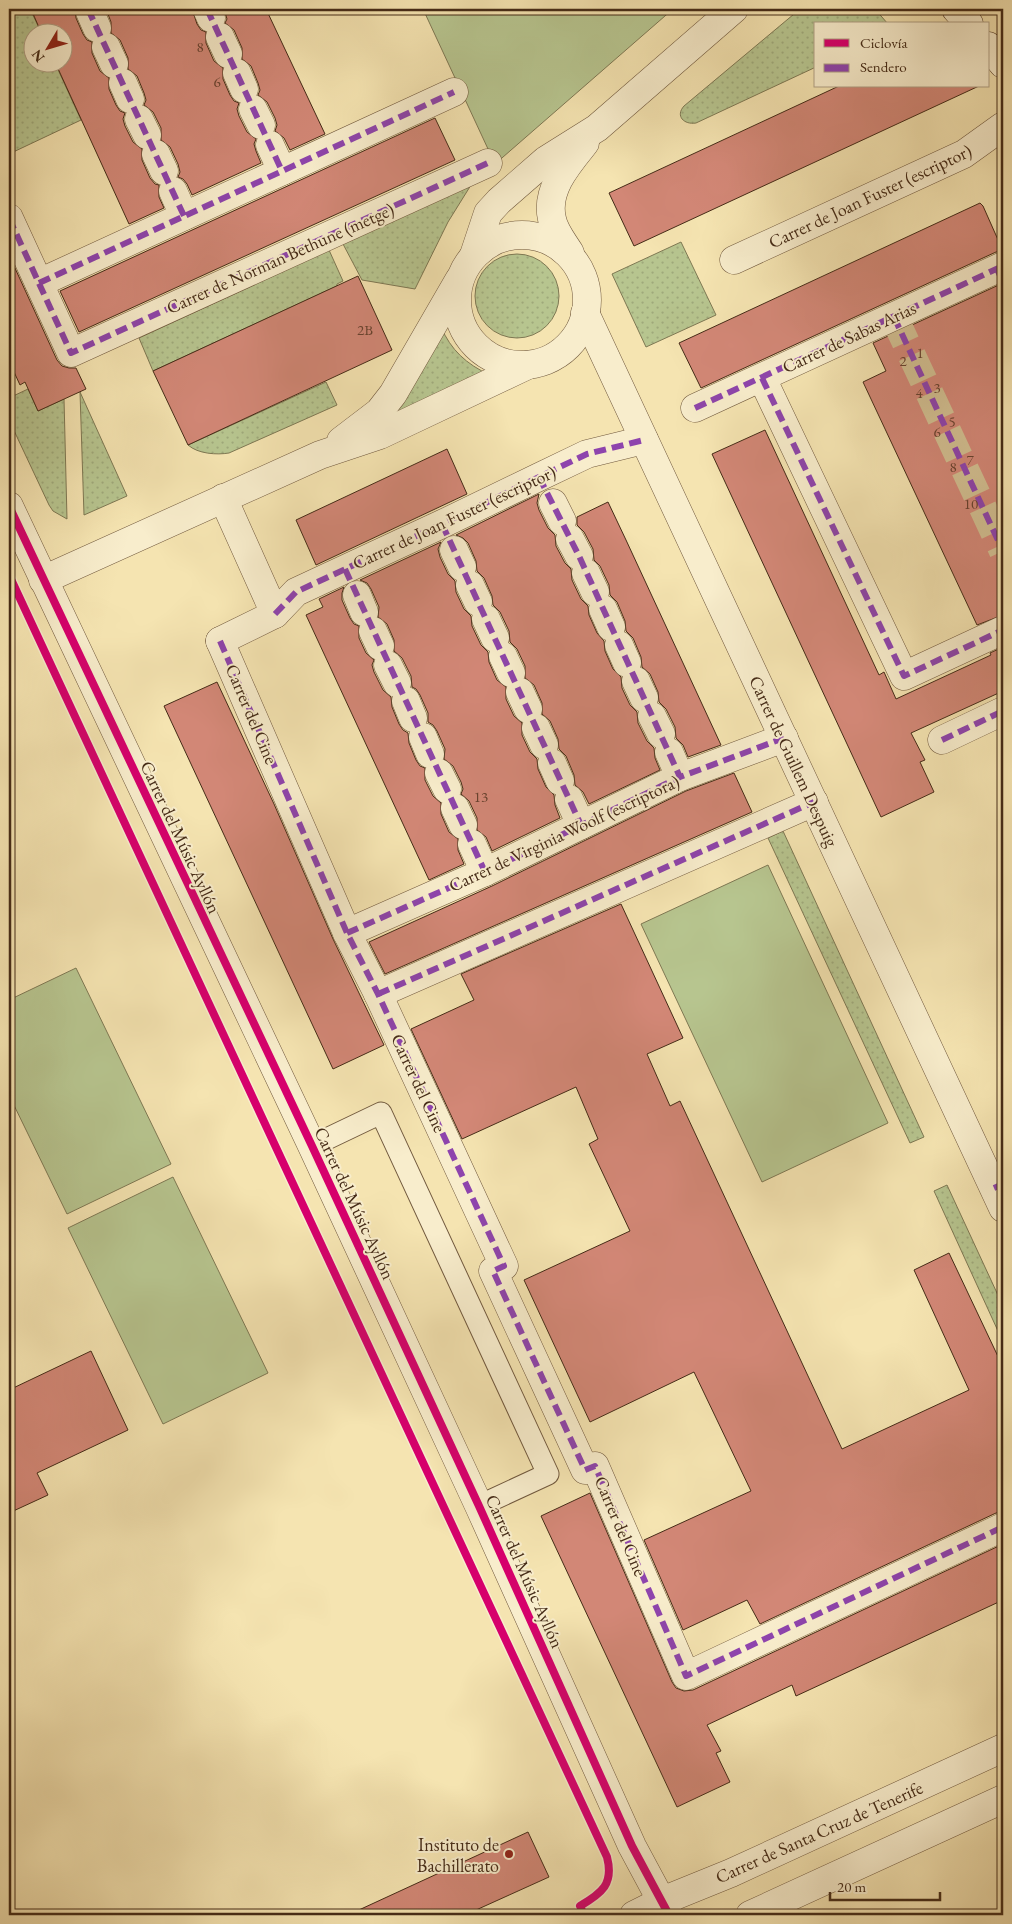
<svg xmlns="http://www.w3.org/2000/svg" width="1012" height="1924" font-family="'EB Garamond',serif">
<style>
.grass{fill:url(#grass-dots);stroke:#7e7853}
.park{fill:#b7c58f;stroke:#7e7853}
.building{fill:#d28776;stroke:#452b17}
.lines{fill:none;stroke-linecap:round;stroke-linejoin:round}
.pedestrian-tunnel{stroke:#d2bf92;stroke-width:28;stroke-dasharray:28 14;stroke-linecap:butt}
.service-casing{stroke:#71593e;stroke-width:23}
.pedestrian-casing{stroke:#71593e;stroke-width:29}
.minor-casing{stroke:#71593e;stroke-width:29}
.tertiary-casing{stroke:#71593e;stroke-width:29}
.secondary-casing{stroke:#452b17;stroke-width:29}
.service{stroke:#f8edcc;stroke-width:21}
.pedestrian{stroke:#f8edcc;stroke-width:28}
.minor{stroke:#f8edcc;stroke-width:28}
.tertiary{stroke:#f8edcc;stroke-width:28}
.secondary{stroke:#f8edcc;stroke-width:28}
.quiet{stroke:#8e44ad;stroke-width:6;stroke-dasharray:12 6;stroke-linecap:butt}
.cycleway-casing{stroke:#f8edcc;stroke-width:11}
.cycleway{stroke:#d6006c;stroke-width:8}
.poi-dot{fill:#8f2418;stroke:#f8edcc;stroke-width:2}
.labels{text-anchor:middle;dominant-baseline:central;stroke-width:4;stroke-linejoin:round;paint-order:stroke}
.number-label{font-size:15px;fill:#68422f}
.street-label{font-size:18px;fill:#452b17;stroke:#f8edcc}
.poi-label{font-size:18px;fill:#452b17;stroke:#f8edcc;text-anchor:end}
</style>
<defs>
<pattern id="grass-dots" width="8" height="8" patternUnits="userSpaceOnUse" patternTransform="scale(1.25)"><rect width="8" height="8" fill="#b7c58f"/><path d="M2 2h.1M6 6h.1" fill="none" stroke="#9fa97b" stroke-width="1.8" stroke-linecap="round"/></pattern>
</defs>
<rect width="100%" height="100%" fill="#f5e4b1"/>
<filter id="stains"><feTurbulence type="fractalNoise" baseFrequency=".004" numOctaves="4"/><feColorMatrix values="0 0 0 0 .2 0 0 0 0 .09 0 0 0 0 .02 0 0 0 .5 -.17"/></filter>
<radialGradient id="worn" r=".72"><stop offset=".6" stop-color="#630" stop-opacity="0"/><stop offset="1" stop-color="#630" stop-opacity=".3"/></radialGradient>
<g class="grass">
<path d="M9,9h21l11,23h-9v30l23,1 26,57 -72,34z"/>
<path d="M800,9h75l13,15h-72v43l-120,56c-12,2 -21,-7 -12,-17z"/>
<path d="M471,185l-23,37 -33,67 -53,-9 -19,-36z"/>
<path d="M681,242l35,73 -70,32 -34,-73z"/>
<path d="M329,250l14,31 -6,3v2l-184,85 -14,-33z"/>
<circle cx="517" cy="296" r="42"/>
<path d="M441,327c10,23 25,37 49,48l-103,44z"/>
<path d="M326,382l11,23 -108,48c-12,2 -31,1 -41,-8z"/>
<path d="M28,389l10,22 26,-12 3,120 -14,-8 -4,-6 -40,-85v-22z"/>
<path d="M80,392l47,104 -43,19z"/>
<path d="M783,831l141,306 -14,6 -142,-305z"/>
<path d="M947,1185l56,121v36l-69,-151z"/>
</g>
<g class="park">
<path d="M423,9h250l-178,155z"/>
<path d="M768,865l120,258 -126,59 -121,-258z"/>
<path d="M76,968l95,196 -104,50 -58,-119v-95z"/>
<path d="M173,1177l95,196 -105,51 -95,-196z"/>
</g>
<g class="building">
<path d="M31,9h44l1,9 7,16 4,6 5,2v11l8,18 9,7v11l7,16 4,6 5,2 -2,6 2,7 8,16 9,7v11l8,18 5,6 4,1v12l5,11 -35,16 -74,-162h7v-30h-21z"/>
<path d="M106,9h86l5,15 4,6 5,2v11l8,18 9,7v11l7,16 4,6 5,2 -2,6 2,7 8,16 9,7 -2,5 2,7 5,12 -69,32 -5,-11 -4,-5 -5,-2 2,-5 -2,-8 -8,-17 -9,-7v-12l-8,-16 -9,-7 2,-5 -2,-7 -7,-17 -9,-7v-11l-8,-18 -9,-7v-11z"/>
<path d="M224,9h42l59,125 -35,16 -6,-12 -9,-7 2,-6 -2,-7 -8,-16 -9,-7 2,-5 -2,-7 -7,-17 -9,-7v-11l-8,-18 -9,-7 2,-4z"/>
<path d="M839,86h140l-345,160 -25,-53z"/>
<path d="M435,118l20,42 -376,172 -19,-41z"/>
<path d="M980,203l3,3 20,45 -7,1 -295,136 -22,-45z"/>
<path d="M9,255l48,105 5,6 7,2h7l10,21 -48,22 -13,-29 -5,3 -11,-24z"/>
<path d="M358,276l34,74 -204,95 -35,-74z"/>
<path d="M1003,283v332l-26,10 -114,-243 23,-11 -13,-28z"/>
<path d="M765,430l114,245 5,-3 12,27 95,-44 -1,-2 13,-6v44l-92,42 14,27 -5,2 14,30 -53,25 -169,-363z"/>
<path d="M447,449l20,45 -151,71 -20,-45z"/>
<path d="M539,494l-2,9 2,7 9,18 7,7 1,11 9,17 6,6 1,11 9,19 7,7 1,9 8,18 7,8 1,10 8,18 8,8 1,11 8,17 7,7 1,11 9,18 7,7 1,10 5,12 -71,34 -6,-12 -8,-7 -1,-10 -8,-19 -7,-7 -1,-10 -8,-18 -8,-7v-11l-8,-18 -9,-7v-12l-8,-17 -7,-7 -1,-11 -9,-19 -7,-7 -1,-9 -8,-18 -7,-7 -1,-10 -8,-18 -5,-5 -7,-3z"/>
<path d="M608,502l18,38 95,205 -33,12 -5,-12 -7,-7 -1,-11 -9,-18 -7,-7 -1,-10 -8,-18 -8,-7 -1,-10 -8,-19 -7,-7 -1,-10 -8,-19 -7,-7 -1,-10 -9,-19 -6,-6 -1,-11 -9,-17 -7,-7v-8z"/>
<path d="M441,542l-3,7 2,8 8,17 7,7 1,11 8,17 7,7 1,10 9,19 7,7 1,10 8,18 9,7v12l8,17 8,7v12l8,17 7,7 1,10 8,18 8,8 1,10 5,13 -68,33 -6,-14 -9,-7v-12l-8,-17 -8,-7 2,-5 -2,-7 -8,-16 -9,-7 1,-10 -8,-18 -4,-6 -5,-3v-9l-8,-18 -4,-6 -4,-2 -1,-11 -9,-18 -8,-7v-11l-7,-16 -9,-7 1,-10 -8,-18 -4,-6 -7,-3z"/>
<path d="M344,587l-2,6v7l8,18 4,6 5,2v12l7,15 8,7 -2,5 2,7 9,18 8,7 1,10 7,17 4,6 5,3 1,10 7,17 4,6 5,2v12l8,16 8,7v11l8,18 9,7v11l6,14 -35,16 -123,-265 17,-8 -4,-8z"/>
<path d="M217,682l57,122 59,135 51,106 -51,24 -169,-363z"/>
<path d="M734,773l18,39 -367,162 -16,-32 123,-56 194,-95z"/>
<path d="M621,904l62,134 -36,16 23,52 10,-5 162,348 127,-59 -55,-120 35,-17 54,114v145l-7,1 -236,111 -13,-24 -64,30 -39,-90 107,-49 -57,-119 -104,50 -66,-142 106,-49 -41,-87 9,-5 -22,-52 -114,52 -51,-110 63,-29 -13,-26z"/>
<path d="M91,1351l37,79 -91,43 11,22 -39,18v-123z"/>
<path d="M590,1493l82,189 4,6 8,3 9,-1 310,-146v56l-207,96 -4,-11 -85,40 14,26 -5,2 14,29 -53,25 -136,-291z"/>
<path d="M528,1832l21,45 -84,38h-117z"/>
</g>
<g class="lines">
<path class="pedestrian-tunnel" d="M894,317l109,234"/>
<defs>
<path id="service" d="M312,1146l69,-33 167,361 -69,32"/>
<g id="pedestrian">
<path d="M207,9l4,9"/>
<path d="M90,12l7,16"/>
<path d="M220,37l8,17"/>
<path d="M106,47l8,17"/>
<path d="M237,73l7,16"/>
<path d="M123,83l7,16"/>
<path d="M253,109l8,16"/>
<path d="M139,119l8,16"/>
<path d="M270,145l12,26"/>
<path d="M156,154l8,17"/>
<path d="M173,191l11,25"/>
<path d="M9,218l62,135 417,-190"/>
<path d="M39,283l415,-191"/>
<path d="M762,378l142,298 99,-46"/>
<path d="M695,408l308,-142"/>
<path d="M553,503l9,18"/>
<path d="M570,539l9,17"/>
<path d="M454,550l8,17"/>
<path d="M586,573l9,19"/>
<path d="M470,585l8,17"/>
<path d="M357,595l7,17"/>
<path d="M603,609l8,18"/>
<path d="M275,614l21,-22 146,-68 97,-47 48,-23 57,-14"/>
<path d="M486,619l9,19"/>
<path d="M373,631l7,15"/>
<path d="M220,641l127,292 31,61 126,272 -11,5 92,199 10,-4 91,210 317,-149"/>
<path d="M619,645l8,18"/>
<path d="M503,656l8,17"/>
<path d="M388,665l9,18"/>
<path d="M636,681l8,17"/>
<path d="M520,692l8,17"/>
<path d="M406,701l7,17"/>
<path d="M652,716l9,18"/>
<path d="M536,728l8,17"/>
<path d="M423,737l7,17"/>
<path d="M942,740l61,-29"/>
<path d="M669,752l11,25"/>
<path d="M552,763l8,18"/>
<path d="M439,773l8,16"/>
<path d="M569,799l12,26"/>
<path d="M455,808l8,17"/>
<path d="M472,844l13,28"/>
<path d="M347,933l138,-61 195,-95 104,-39"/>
<path d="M378,994l436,-192"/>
</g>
<g id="minor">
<circle cx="522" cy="300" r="65"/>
<path d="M570,253c-6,-10 -16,-22 -18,-34 -7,-29 16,-55 33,-76"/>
<path d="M474,255l14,-42 11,-12 47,-41 51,-32 137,-119"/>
<path d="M734,260l230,-106 39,-28"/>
<path d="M585,313l418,895"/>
<path d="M341,441l38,-29 14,-18 66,-114"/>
<path d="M43,580l277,-125 60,-20 148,-70"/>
<path d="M220,641l55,-27 -52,-116"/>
</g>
<g id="tertiary">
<path d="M9,506l303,640 167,360 153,340 37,69"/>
<path d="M634,1915l28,-14 69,-28 272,-125"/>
<path d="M750,1915l253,-116"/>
</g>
<g id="secondary">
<path d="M956,9l13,15"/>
<path d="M988,46l15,18"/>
</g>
</defs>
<use href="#service" class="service-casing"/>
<use href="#pedestrian" class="pedestrian-casing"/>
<use href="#minor" class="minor-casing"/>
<use href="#tertiary" class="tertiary-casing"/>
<use href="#secondary" class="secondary-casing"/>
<use href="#service" class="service"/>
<use href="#pedestrian" class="pedestrian"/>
<use href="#minor" class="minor"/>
<use href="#tertiary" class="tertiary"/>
<use href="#secondary" class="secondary"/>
<g class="quiet">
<path d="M88,9l96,207"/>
<path d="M207,9l75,162"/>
<path d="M9,218l62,135 417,-190"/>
<path d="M997,269l6,13"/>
<path d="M39,283l415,-191"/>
<path d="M894,317l109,234"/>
<path d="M762,378l142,298 99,-46"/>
<path d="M695,408l308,-142"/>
<path d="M539,477l40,79 101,221"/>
<path d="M442,524l139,301"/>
<path d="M345,569l140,303"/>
<path d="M275,614l21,-22 146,-68 97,-47 48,-23 57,-14"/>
<path d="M220,641l127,292 31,61 126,272 -11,5 92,199 10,-4 91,210 317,-149"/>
<path d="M942,740l61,-29"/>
<path d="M347,933l138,-61 195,-95 104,-39"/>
<path d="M378,994l436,-192"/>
<path d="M994,1188l9,-4"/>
</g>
<defs>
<g id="cycleway">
<path d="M9,506l303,640 167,360 153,340 37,69"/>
<path d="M9,575l598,1282c7,27 -5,36 -27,49l4,9"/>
</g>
</defs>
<use href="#cycleway" class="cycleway-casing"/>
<use href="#cycleway" class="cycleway"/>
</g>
<circle class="poi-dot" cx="509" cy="1854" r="5"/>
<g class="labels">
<g class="number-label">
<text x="200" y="46">8</text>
<text x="217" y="81">6</text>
<text x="365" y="329">2B</text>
<text x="920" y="352">1</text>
<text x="903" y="360">2</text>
<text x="937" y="387">3</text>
<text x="919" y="392">4</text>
<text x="952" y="421">5</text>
<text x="937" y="431">6</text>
<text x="970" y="459">7</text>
<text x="953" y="466">8</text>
<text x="971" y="503">10</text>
<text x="481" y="796">13</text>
</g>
<g class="street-label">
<text transform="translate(870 196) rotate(-25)">Carrer de Joan Fuster (escriptor)</text>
<text transform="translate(280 258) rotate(-24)">Carrer de Norman Bethune (metge)</text>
<text transform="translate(849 337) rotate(-25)">Carrer de Sabas Arias</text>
<text transform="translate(454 517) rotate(-25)">Carrer de Joan Fuster (escriptor)</text>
<text transform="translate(252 714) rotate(67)">Carrer del Cine</text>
<text transform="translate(794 761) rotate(65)">Carrer de Guillem Despuig</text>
<text transform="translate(564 833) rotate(-25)">Carrer de Virginia Woolf (escriptora)</text>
<text transform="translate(181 837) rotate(65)">Carrer del Músic Ayllón</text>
<text transform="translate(419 1083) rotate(65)">Carrer del Cine</text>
<text transform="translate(355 1203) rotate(65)">Carrer del Músic Ayllón</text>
<text transform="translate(621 1526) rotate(67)">Carrer del Cine</text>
<text transform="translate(525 1571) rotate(66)">Carrer del Músic Ayllón</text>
<text transform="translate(819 1832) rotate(-24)">Carrer de Santa Cruz de Tenerife</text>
</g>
<g class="poi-label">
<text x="499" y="1844">Instituto de<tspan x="499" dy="21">Bachillerato</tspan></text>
</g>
</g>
<rect width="1012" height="1924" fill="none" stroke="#f5e4b1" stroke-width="30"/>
<rect x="10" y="10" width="992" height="1904" fill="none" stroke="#452b17" stroke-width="2.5"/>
<rect x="15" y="15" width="982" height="1894" fill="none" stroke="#452b17"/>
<rect x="814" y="22" width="175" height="65" fill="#f8edcc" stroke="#b09f84"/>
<rect x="824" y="39" width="25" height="8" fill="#d6006c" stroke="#b09f84"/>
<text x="860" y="48" font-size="15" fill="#452b17">Ciclovía</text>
<rect x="824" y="64" width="25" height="8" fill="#8e44ad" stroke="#b09f84"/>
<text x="860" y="72" font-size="15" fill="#452b17">Sendero</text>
<g transform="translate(48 48) rotate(232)"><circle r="24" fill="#f8edcc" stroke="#b09f84"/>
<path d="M0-4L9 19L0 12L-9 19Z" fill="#8f2418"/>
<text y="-8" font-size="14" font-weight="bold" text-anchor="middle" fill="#452b17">N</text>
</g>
<path d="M830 1892v8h110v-8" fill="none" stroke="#452b17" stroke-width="2.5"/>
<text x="837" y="1892" font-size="15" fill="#452b17" stroke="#f8edcc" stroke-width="4" paint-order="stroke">20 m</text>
<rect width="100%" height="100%" filter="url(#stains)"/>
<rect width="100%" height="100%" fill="url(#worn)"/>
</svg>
